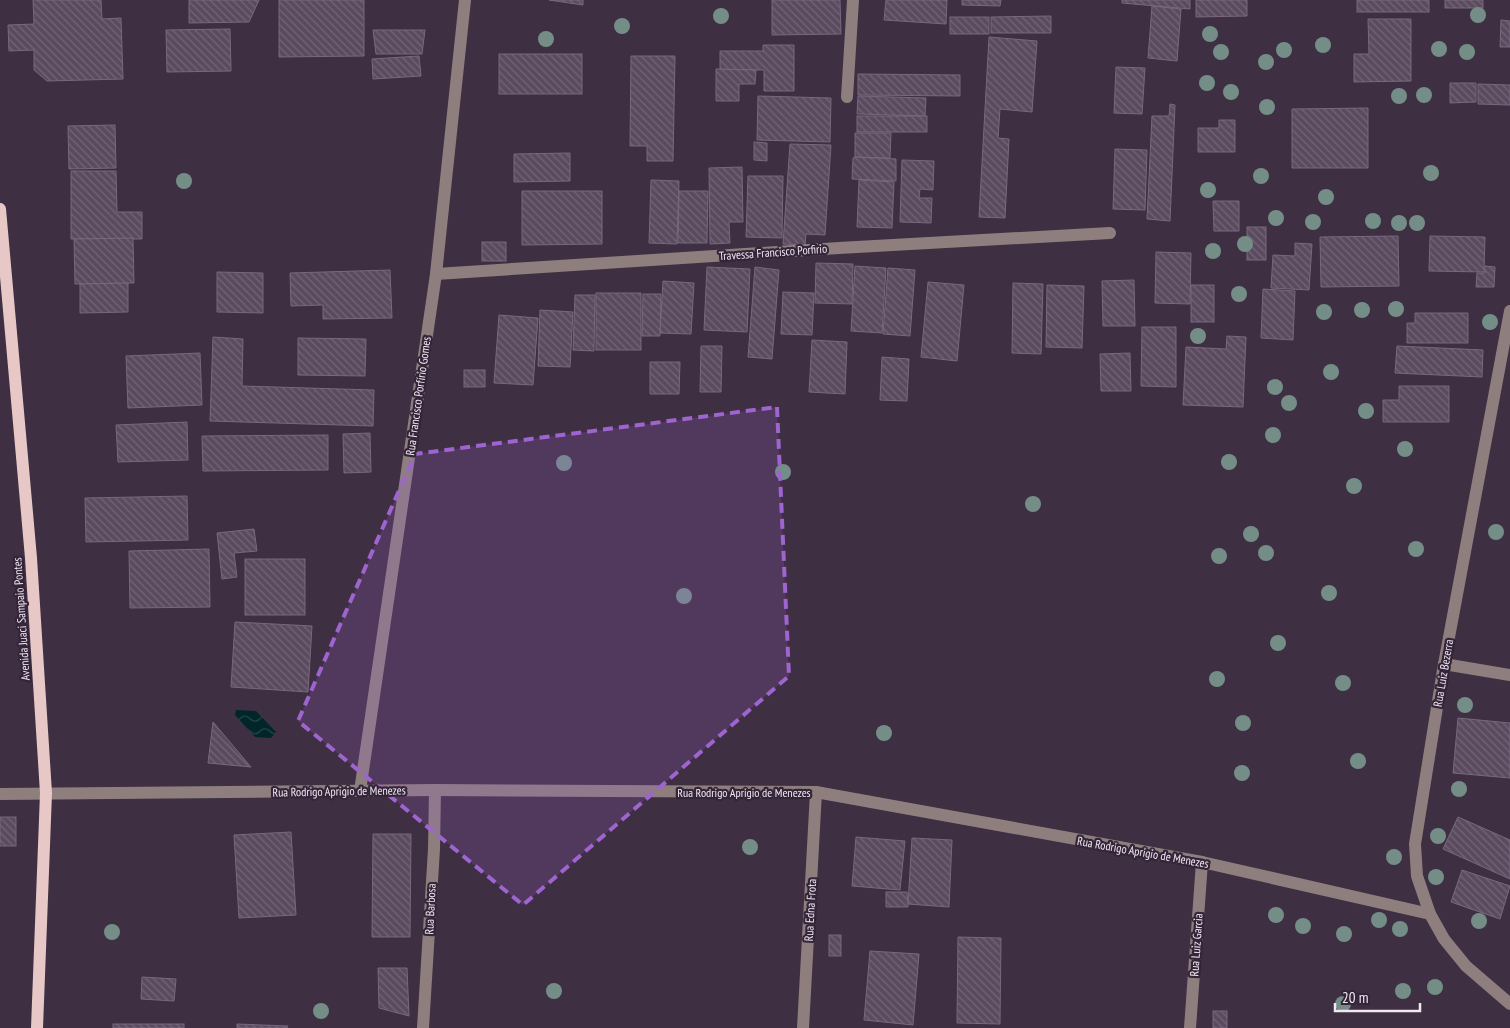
<svg xmlns="http://www.w3.org/2000/svg" width="1510" height="1028" font-family="'PT Sans Narrow',sans-serif">
<style>
.water{fill:url(#water-waves)}
.building{fill:url(#building-back-hatch);stroke:#79687e}
.lines{fill:none;stroke-linecap:round;stroke-linejoin:round}
.minor{stroke:#8e7f7e;stroke-width:12}
.major{stroke:#e7c8c6;stroke-width:12}
.tree{fill:#748e87}
.marked{fill:#9e64cf;fill-opacity:0.2;stroke:#9e64cf;stroke-width:4;stroke-dasharray:10 6;stroke-linejoin:round}
.labels{text-anchor:middle;dominant-baseline:central;stroke-width:4.5;stroke-linejoin:round;paint-order:stroke}
.street-label{font-size:12px;fill:#f1e8f4;stroke:#342538}
</style>
<defs>
<pattern id="water-waves" width="16" height="10" patternUnits="userSpaceOnUse" patternTransform="scale(1.25)"><rect width="16" height="10" fill="#002629"/><path d="M0 5q4-4 8 0t8 0" fill="none" stroke="#264649"/></pattern>
<pattern id="building-back-hatch" width="6" height="6" patternUnits="userSpaceOnUse" patternTransform="scale(1.25)"><rect width="6" height="6" fill="#5b4b5f"/><path d="M-1 5l2 2M0 0l6 6M5-1l2 2" fill="none" stroke="#736577"/></pattern>
</defs>
<rect width="100%" height="100%" fill="#3e2f42"/>
<path class="water" d="M236,710l20,1 20,21 -5,6 -16,-1 -20,-22z"/>
<g class="building">
<path d="M33,0h68l1,19 19,-1 2,61 -76,2 -13,-11v-20l-25,1 -1,-26 26,-1z"/>
<path d="M189,0h70l-10,22 -60,1z"/>
<path d="M279,0h85v56l-85,1z"/>
<path d="M549,0h34v5z"/>
<path d="M772,0h68l1,34 -69,1z"/>
<path d="M886,0h61l-1,24 -62,-4z"/>
<path d="M962,0h39l-1,6 -38,-1z"/>
<path d="M1122,0h68v9l-68,-6z"/>
<path d="M1196,0h51v16l-51,1z"/>
<rect x="1357" y="0" width="72" height="12"/>
<rect x="1445" y="0" width="38" height="8"/>
<path d="M1152,6l29,3 -4,52 -29,-3z"/>
<path d="M1051,16v17h-60v-16z"/>
<rect x="950" y="17" width="39" height="17"/>
<path d="M1368,19h43v62l-57,1v-28h15z"/>
<path d="M1501,20l9,1v26h-10z"/>
<path d="M230,29l1,42 -64,1 -1,-42z"/>
<path d="M373,30h52l-3,24h-46z"/>
<path d="M989,37l48,4 -5,71 -32,-3 -2,29 11,1 -4,79 -26,-1z"/>
<path d="M763,45h31v46h-30v-21h-44v-19h43z"/>
<rect x="499" y="54" width="83" height="40"/>
<path d="M419,56l2,20 -48,3 -1,-20z"/>
<path d="M631,56h44l-2,105h-26v-15h-17z"/>
<path d="M1116,67l29,1 -3,46 -28,-1z"/>
<path d="M716,69l40,1 -1,14h-16v17h-23z"/>
<path d="M858,74l102,1v21l-102,-1z"/>
<path d="M1450,83h26v19l-26,1z"/>
<path d="M1478,84l32,1v20l-32,-1z"/>
<path d="M758,96l73,2 -1,44 -73,-2z"/>
<path d="M858,96l68,2 -1,18 -68,-2z"/>
<path d="M1170,104l5,1 -5,116 -23,-2 5,-103h17z"/>
<path d="M1368,108v60h-76v-59z"/>
<rect x="857" y="116" width="70" height="16"/>
<path d="M1219,120h16v32h-37v-24h21z"/>
<path d="M115,125l1,43 -47,1 -1,-43z"/>
<path d="M855,133h36l-1,25 -35,-1z"/>
<path d="M754,142l13,1v18l-13,-1z"/>
<path d="M790,144l41,1 -6,90 -19,-1 -1,11 -22,-1z"/>
<path d="M1115,149l32,1 -2,60 -32,-1z"/>
<path d="M570,153v28l-56,1v-28z"/>
<path d="M855,157l41,2v22l-44,-2 1,-21z"/>
<path d="M902,160l32,1 -1,29 -13,-1 -1,9h13l-1,25 -31,-1z"/>
<path d="M742,167l1,55h-14l1,21 -20,1 -1,-76z"/>
<path d="M71,171h45l1,41h25v27h-71z"/>
<path d="M748,176h35l-1,62 -36,-1z"/>
<path d="M651,180l28,1 -2,63 -28,-1z"/>
<path d="M859,180l35,2 -2,46 -35,-1z"/>
<path d="M522,191h80v53l-80,1z"/>
<path d="M679,191h29l-1,52h-29z"/>
<path d="M1213,201h26v30h-25z"/>
<rect x="1247" y="227" width="19" height="33"/>
<path d="M1398,236l1,50 -78,1 -1,-50z"/>
<path d="M1430,236l55,1 -1,35 -55,-1z"/>
<path d="M133,238l1,45 -59,1 -1,-45z"/>
<rect x="482" y="242" width="24" height="19"/>
<path d="M1295,243l17,1 -3,46 -38,-2 2,-33 22,1z"/>
<path d="M1156,252l35,1 -1,51 -35,-1z"/>
<path d="M816,263l37,1 -1,40 -37,-1z"/>
<path d="M855,266l31,2 -4,65 -31,-2z"/>
<path d="M1485,266l10,1 -1,20h-18l1,-14h8z"/>
<path d="M707,267l43,2 -3,63 -43,-2z"/>
<path d="M755,267l24,3 -7,89 -24,-2z"/>
<path d="M888,268l27,2 -5,66 -27,-2z"/>
<path d="M390,270l2,48 -69,1v-14l-32,1 -1,-33z"/>
<path d="M217,272l46,1v40l-46,-1z"/>
<path d="M1134,280l1,46h-32l-1,-45z"/>
<path d="M663,281l31,2 -3,51 -31,-1z"/>
<path d="M928,282l36,3 -7,76 -36,-4z"/>
<path d="M128,283v29l-48,1v-29z"/>
<path d="M1013,283l30,1 -2,70 -29,-1z"/>
<path d="M1047,285l37,1 -2,62 -36,-1z"/>
<rect x="1191" y="285" width="23" height="37"/>
<path d="M1263,289l32,2 -2,49 -32,-2z"/>
<path d="M783,292l31,1 -2,42 -31,-1z"/>
<rect x="596" y="293" width="45" height="57"/>
<path d="M643,294h18l-1,42h-18z"/>
<path d="M575,295h20l-1,56 -21,-1z"/>
<path d="M540,310l33,2 -3,55 -32,-1z"/>
<path d="M1415,313h53v30h-61v-20h8z"/>
<path d="M499,315l39,3 -5,67 -39,-2z"/>
<path d="M1142,327h34v60l-35,-1z"/>
<path d="M1227,336l19,1 -3,70 -60,-2 3,-58 40,2z"/>
<path d="M213,337l30,2 -1,47 132,4 -1,36 -163,-5z"/>
<path d="M298,338l68,1 -1,37 -67,-1z"/>
<path d="M812,340l35,2 -2,52 -36,-2z"/>
<path d="M701,346h21l-1,46h-21z"/>
<path d="M1397,346l86,4 -1,27 -87,-4z"/>
<path d="M200,353l2,52 -74,3 -2,-52z"/>
<path d="M1130,353l1,38h-30l-1,-37z"/>
<path d="M882,357l27,2 -2,42 -27,-1z"/>
<path d="M650,362h30l-1,32h-29z"/>
<rect x="464" y="370" width="21" height="17"/>
<path d="M1399,386h50v36h-66v-22h16z"/>
<path d="M187,422l1,38 -70,2 -2,-37z"/>
<path d="M370,433l1,39 -27,1 -1,-39z"/>
<path d="M328,435v35l-125,1 -1,-35z"/>
<path d="M187,496l1,44 -102,2 -1,-44z"/>
<path d="M254,529l3,22 -23,2 3,24 -15,2 -5,-46z"/>
<path d="M209,549l1,58 -80,1 -1,-57z"/>
<rect x="245" y="559" width="60" height="56"/>
<path d="M235,622l77,4 -4,66 -77,-5z"/>
<path d="M1458,718l52,5v55l-57,-5z"/>
<path d="M213,722l38,45 -43,-4z"/>
<rect x="0" y="817" width="16" height="29"/>
<path d="M1458,817l52,23v39l-67,-30z"/>
<path d="M291,832l5,83 -57,3 -5,-83z"/>
<path d="M373,834h38l-1,103h-38z"/>
<path d="M856,837l49,4 -5,49 -48,-4z"/>
<path d="M912,838l40,2 -3,67 -41,-3z"/>
<path d="M1462,870l48,16 -10,33 -49,-17z"/>
<path d="M886,892h21l1,15h-22z"/>
<rect x="829" y="935" width="12" height="21"/>
<path d="M958,937l43,1 -1,86 -43,-1z"/>
<path d="M870,951l49,3 -6,71 -49,-5z"/>
<path d="M378,968h29l2,48 -30,-8z"/>
<path d="M142,977l34,2 -2,22 -33,-2z"/>
<rect x="1213" y="1011" width="14" height="17"/>
<rect x="113" y="1024" width="71" height="4"/>
<path d="M237,1024l51,2 -1,2h-50z"/>
</g>
<g class="lines">
<g class="minor">
<path d="M847,97l6,-97"/>
<path d="M436,274l403,-26 271,-15"/>
<path d="M1510,311l-66,353 -29,180 2,32 13,38 14,25 22,27 44,38"/>
<path d="M1444,664l66,11"/>
<path d="M360,791l76,-517 29,-274"/>
<path d="M0,794l435,-4 381,2 386,70 228,52"/>
<path d="M423,1028l11,-179 1,-59"/>
<path d="M803,1028l13,-236"/>
<path d="M1190,1028l12,-166"/>
</g>
<path class="major" d="M0,209l31,349 15,235 -9,235"/>
</g>
<g class="tree">
<circle cx="1478" cy="15" r="8"/>
<circle cx="721" cy="16" r="8"/>
<circle cx="622" cy="26" r="8"/>
<circle cx="1210" cy="34" r="8"/>
<circle cx="546" cy="39" r="8"/>
<circle cx="1323" cy="45" r="8"/>
<circle cx="1439" cy="49" r="8"/>
<circle cx="1284" cy="50" r="8"/>
<circle cx="1221" cy="52" r="8"/>
<circle cx="1467" cy="52" r="8"/>
<circle cx="1266" cy="62" r="8"/>
<circle cx="1207" cy="83" r="8"/>
<circle cx="1231" cy="92" r="8"/>
<circle cx="1424" cy="95" r="8"/>
<circle cx="1399" cy="96" r="8"/>
<circle cx="1267" cy="107" r="8"/>
<circle cx="1431" cy="173" r="8"/>
<circle cx="1261" cy="176" r="8"/>
<circle cx="184" cy="181" r="8"/>
<circle cx="1208" cy="190" r="8"/>
<circle cx="1326" cy="197" r="8"/>
<circle cx="1276" cy="218" r="8"/>
<circle cx="1373" cy="221" r="8"/>
<circle cx="1313" cy="222" r="8"/>
<circle cx="1399" cy="223" r="8"/>
<circle cx="1417" cy="223" r="8"/>
<circle cx="1245" cy="244" r="8"/>
<circle cx="1213" cy="251" r="8"/>
<circle cx="1239" cy="294" r="8"/>
<circle cx="1396" cy="309" r="8"/>
<circle cx="1362" cy="310" r="8"/>
<circle cx="1324" cy="312" r="8"/>
<circle cx="1490" cy="322" r="8"/>
<circle cx="1198" cy="336" r="8"/>
<circle cx="1331" cy="372" r="8"/>
<circle cx="1275" cy="387" r="8"/>
<circle cx="1289" cy="403" r="8"/>
<circle cx="1366" cy="411" r="8"/>
<circle cx="1273" cy="435" r="8"/>
<circle cx="1405" cy="449" r="8"/>
<circle cx="1229" cy="462" r="8"/>
<circle cx="564" cy="463" r="8"/>
<circle cx="783" cy="472" r="8"/>
<circle cx="1354" cy="486" r="8"/>
<circle cx="1033" cy="504" r="8"/>
<circle cx="1496" cy="532" r="8"/>
<circle cx="1251" cy="534" r="8"/>
<circle cx="1416" cy="549" r="8"/>
<circle cx="1266" cy="553" r="8"/>
<circle cx="1219" cy="556" r="8"/>
<circle cx="1329" cy="593" r="8"/>
<circle cx="684" cy="596" r="8"/>
<circle cx="1278" cy="643" r="8"/>
<circle cx="1217" cy="679" r="8"/>
<circle cx="1343" cy="683" r="8"/>
<circle cx="1465" cy="705" r="8"/>
<circle cx="1243" cy="723" r="8"/>
<circle cx="884" cy="733" r="8"/>
<circle cx="1358" cy="761" r="8"/>
<circle cx="1242" cy="773" r="8"/>
<circle cx="1459" cy="789" r="8"/>
<circle cx="1438" cy="836" r="8"/>
<circle cx="750" cy="847" r="8"/>
<circle cx="1394" cy="857" r="8"/>
<circle cx="1436" cy="877" r="8"/>
<circle cx="1276" cy="915" r="8"/>
<circle cx="1379" cy="920" r="8"/>
<circle cx="1479" cy="921" r="8"/>
<circle cx="1303" cy="926" r="8"/>
<circle cx="1400" cy="929" r="8"/>
<circle cx="112" cy="932" r="8"/>
<circle cx="1344" cy="934" r="8"/>
<circle cx="1435" cy="987" r="8"/>
<circle cx="554" cy="991" r="8"/>
<circle cx="1403" cy="991" r="8"/>
<circle cx="1343" cy="1004" r="8"/>
<circle cx="321" cy="1011" r="8"/>
</g>
<path class="marked" d="M777,407l12,269 -266,229 -225,-184 117,-267z"/>
<g class="labels">
<g class="street-label">
<text transform="translate(773 252) rotate(-4)">Travessa Francisco Porfirio</text>
<text transform="translate(418 396) rotate(-82)">Rua Francisco Porfírio Gomes</text>
<text transform="translate(21 619) rotate(-94)">Avenida Juaci Sampaio Pontes</text>
<text transform="translate(1443 673) rotate(-80)">Rua Luiz Bezerra</text>
<text transform="translate(339 791) rotate(-1)">Rua Rodrigo Aprigio de Menezes</text>
<text x="744" y="792">Rua Rodrigo Aprigio de Menezes</text>
<text transform="translate(1143 852) rotate(10)">Rua Rodrigo Aprigio de Menezes</text>
<text transform="translate(430 909) rotate(-87)">Rua Barbosa</text>
<text transform="translate(810 910) rotate(-87)">Rua Edna Frota</text>
<text transform="translate(1196 945) rotate(-86)">Rua Luiz Garcia</text>
</g>
</g>
<path d="M1335 1003v8h85v-8" fill="none" stroke="#f1e8f4" stroke-width="2.5"/>
<text x="1342" y="1003" font-size="15" fill="#f1e8f4" stroke="#342538" stroke-width="4" paint-order="stroke">20 m</text>
</svg>
